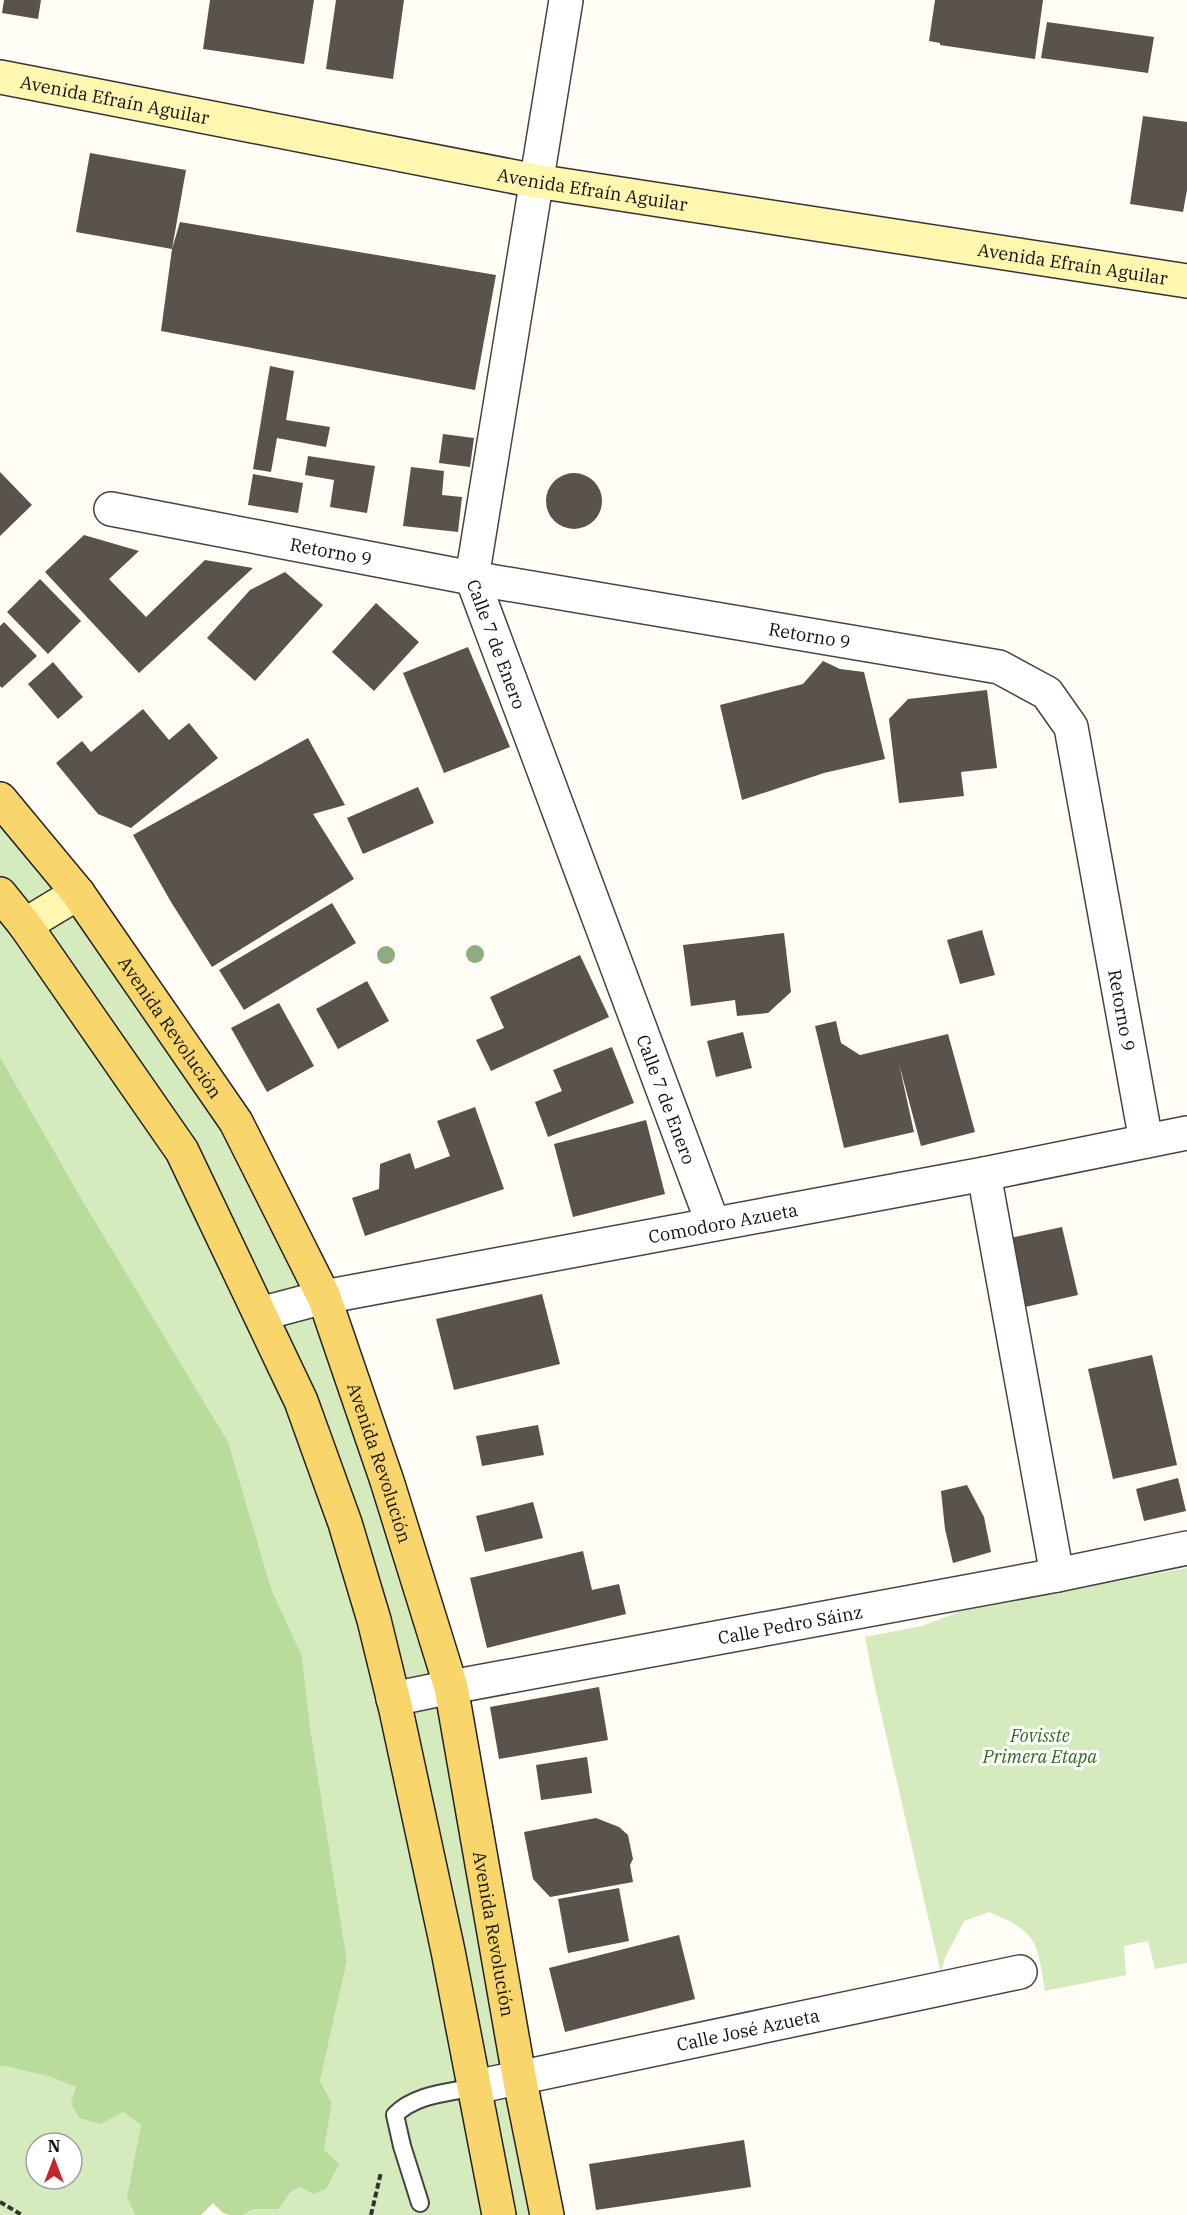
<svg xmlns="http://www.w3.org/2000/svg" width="1187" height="2215" font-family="'IBM Plex Serif',serif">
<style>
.green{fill:#d5ebbd;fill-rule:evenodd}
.forest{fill:#b9dc9c}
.building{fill:#5a524d}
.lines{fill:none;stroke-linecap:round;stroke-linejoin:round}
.lane-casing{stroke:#444;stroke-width:20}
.street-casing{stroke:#444;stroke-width:36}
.secondary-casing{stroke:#333;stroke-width:36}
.primary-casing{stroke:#222;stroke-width:36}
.path{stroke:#333;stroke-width:4;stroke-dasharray:6 3;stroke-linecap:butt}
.lane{stroke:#fff;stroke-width:16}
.street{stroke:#fff;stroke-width:33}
.secondary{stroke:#fff6b0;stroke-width:33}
.primary{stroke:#f9d66b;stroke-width:33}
.tree{fill:#8dad7f}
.labels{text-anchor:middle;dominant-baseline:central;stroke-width:6;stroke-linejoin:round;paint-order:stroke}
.street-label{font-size:18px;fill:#111;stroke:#fff}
.park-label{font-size:18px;font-style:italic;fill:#2f6b1f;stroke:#fff}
</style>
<rect width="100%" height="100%" fill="#fffdf5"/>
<g class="green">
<path d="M0,813l215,244 206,502 136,656h-314l10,-6h26l11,-16 11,-6 23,-37 8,-47 -12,-22 27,-120 -37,-235 -8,-70 -214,-446 -88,-153z"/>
<path d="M1187,1568v395l-32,6 -7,-28 -24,5 2,29 -81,16c-8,-49 -7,-59 -56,-79l-25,9 -19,37 -4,15 -69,-299 -7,-37 57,-11 42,-16z"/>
<path d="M5,2066l46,11 25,10 25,37 22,-12 18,13 -13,72 7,18h-135v-148zM36,2143h36v36h-36z"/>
</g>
<path class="forest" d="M0,1057l88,153 140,232 43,147 31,67 8,70 37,235 -27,120 12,22 -8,47 15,14 -13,25 -12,5 -14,-7 -10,6 -11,16h-26l-10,6h-13l-7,-2 -10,-10 -12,12h-66l-8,-18 14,-72 -18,-13 -22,12 -22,-6 -8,-15 5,-16 -25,-10 -46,-11 -5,1z"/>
<g class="building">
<path d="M4,0h37l-3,19 -36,-6z"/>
<path d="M210,0h104l-10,64 -101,-15z"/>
<path d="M336,0h68l-11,79 -67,-10z"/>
<path d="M935,0h108l-8,59 -95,-14v-2l-11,-2z"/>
<path d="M1047,22l107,15 -6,36 -107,-15z"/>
<path d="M1143,116l44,6v68l-4,22 -53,-8z"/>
<path d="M90,153l96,17 -14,79 -96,-17z"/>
<path d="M180,222l316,53 -21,115 -314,-59 11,-82z"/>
<path d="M270,366l24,5 -8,49 44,7 -4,20 -49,-9 -6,34 -18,-3z"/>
<path d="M443,434l31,4 -4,29 -31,-4z"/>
<path d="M308,456l67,10 -8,47 -37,-6 4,-27 -29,-5z"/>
<path d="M411,467l33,4 -2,24 20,2 -4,35 -55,-6z"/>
<path d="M0,472l32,33 -32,31z"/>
<circle cx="574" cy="501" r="28"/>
<path d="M253,474l50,9 -5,30 -50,-8z"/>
<path d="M84,535l55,16 -30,28 37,38 59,-57 48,8 -114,105 -94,-101z"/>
<path d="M285,572l38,33 -68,76 -48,-43 43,-48z"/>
<path d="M40,579l41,42 -33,33 -41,-42z"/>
<path d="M376,603l43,39 -45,49 -42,-39z"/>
<path d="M4,622l33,34 -35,32 -2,-2v-60z"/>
<path d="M468,647l42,100 -66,26 -41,-100z"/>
<path d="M823,661l17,8 24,3 21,87 -61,14 -82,27 -22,-95 83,-21z"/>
<path d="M53,662l30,35 -25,22 -30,-35z"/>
<path d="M987,690l10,78 -36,4 3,24 -65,7 -10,-84 19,-20z"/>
<path d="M143,709l26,31 20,-17 29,35 -87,70 -33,-14 -42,-51 26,-22 9,11z"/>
<path d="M308,738l37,67 -32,9 41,65 -142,88 -41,-65 -38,-67z"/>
<path d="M418,787l16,36 -71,31 -16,-36z"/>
<path d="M332,903l24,40 -112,67 -25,-40z"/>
<path d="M982,930l13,45 -35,9 -13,-44z"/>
<path d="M784,933l7,59 -23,21 -31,3 -2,-16 -44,6 -8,-61z"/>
<path d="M580,955l29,62 -118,54 -15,-31 28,-12 -14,-31z"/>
<path d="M367,981l22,40 -51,28 -22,-40z"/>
<path d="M279,1003l35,63 -47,26 -36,-64z"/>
<path d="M836,1021l5,22 19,12 88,-21 27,98 -54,14 -22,-82 15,68 -70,16 -29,-122z"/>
<path d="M743,1032l9,36 -36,9 -9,-36z"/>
<path d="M612,1047l22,56 -86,34 -13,-35 27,-11 -9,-21z"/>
<path d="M475,1107l29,82 -139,47 -13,-38 27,-9 1,-25 30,-11 5,16 35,-13 -13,-35z"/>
<path d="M646,1120l19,74 -92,23 -19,-73z"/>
<path d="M1062,1227l16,68 -53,12 -15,-69z"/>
<path d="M542,1294l18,70 -106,26 -18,-71z"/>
<path d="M1152,1355l25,110 -64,14 -25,-110z"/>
<path d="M538,1425l6,30 -62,11 -6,-30z"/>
<path d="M1178,1478l8,33 -42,10 -8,-32z"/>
<path d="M967,1485l17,32 7,35 -38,11 -8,-34 -4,-38z"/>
<path d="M533,1502l10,36 -58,14 -9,-36z"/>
<path d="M583,1551l9,39 27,-6 7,30 -139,34 -17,-70z"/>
<path d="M599,1687l9,53 -109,19 -9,-52z"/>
<path d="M587,1757l5,36 -51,7 -5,-35z"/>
<path d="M596,1818l23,9 9,8 5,24 -3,6 3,17 -83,15 -17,-18 -9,-47z"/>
<path d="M619,1888l10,53 -61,12 -10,-54z"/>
<path d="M679,1935l16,64 -130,33 -16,-64z"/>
<path d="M744,2140l7,47 -155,23 -7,-46z"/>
</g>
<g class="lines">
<defs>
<path id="lane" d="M420,2203l-18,-57 -7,-31c20,-21 53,-22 80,-28"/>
<g id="street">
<path id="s1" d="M566,0l-94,578 241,646"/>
<path id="s2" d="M111,509l361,69 527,89 48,26 24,34 75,414"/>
<path d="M984,1174l73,401"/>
<path id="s3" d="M260,1314l64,-17 660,-123 203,-41"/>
<path id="s4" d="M393,1699l58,-12 606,-112 130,-27"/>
<path id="s5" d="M475,2087l545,-115"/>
</g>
<g id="secondary">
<path id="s6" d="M0,77l536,104 651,100"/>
<path d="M25,925l53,-32"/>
</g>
<g id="primary">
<path id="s7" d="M0,799l78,94 158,229 88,175 63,184 64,206 68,389 28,139"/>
<path d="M0,894l25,31 157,226 119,250 44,122 29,97 22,90 52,241 51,264"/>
</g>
</defs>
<use href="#lane" class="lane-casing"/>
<use href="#street" class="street-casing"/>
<use href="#secondary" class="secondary-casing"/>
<use href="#primary" class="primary-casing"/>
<g class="path">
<path d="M0,2202l22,13"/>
<path d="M371,2215l10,-43"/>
</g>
<use href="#lane" class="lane"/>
<use href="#street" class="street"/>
<use href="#secondary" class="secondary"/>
<use href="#primary" class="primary"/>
</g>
<g class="tree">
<circle cx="475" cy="954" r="9"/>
<circle cx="386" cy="955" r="9"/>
</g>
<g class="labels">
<g class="street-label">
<text stroke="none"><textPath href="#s6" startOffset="117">Avenida Efraín Aguilar</textPath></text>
<text stroke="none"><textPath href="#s6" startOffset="603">Avenida Efraín Aguilar</textPath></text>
<text stroke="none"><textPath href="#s6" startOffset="1089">Avenida Efraín Aguilar</textPath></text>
<text stroke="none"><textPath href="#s2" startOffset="224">Retorno 9</textPath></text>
<text stroke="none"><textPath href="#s2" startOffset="710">Retorno 9</textPath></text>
<text stroke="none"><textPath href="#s1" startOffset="656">Calle 7 de Enero</textPath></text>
<text stroke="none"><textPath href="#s2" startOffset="1286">Retorno 9</textPath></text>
<text stroke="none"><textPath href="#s7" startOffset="285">Avenida Revolución</textPath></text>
<text stroke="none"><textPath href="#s1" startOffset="1142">Calle 7 de Enero</textPath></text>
<text stroke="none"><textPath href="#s3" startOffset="472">Comodoro Azueta</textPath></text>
<text stroke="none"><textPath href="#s7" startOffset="771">Avenida Revolución</textPath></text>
<text stroke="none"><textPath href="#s4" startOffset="404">Calle Pedro Sáinz</textPath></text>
<text stroke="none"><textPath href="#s7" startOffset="1257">Avenida Revolución</textPath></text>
<text stroke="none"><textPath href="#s5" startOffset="279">Calle José Azueta</textPath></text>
</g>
<g class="park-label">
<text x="1040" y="1735">Fovisste<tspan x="1040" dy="21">Primera Etapa</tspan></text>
</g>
</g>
<g transform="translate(54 2161)"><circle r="28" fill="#ffffff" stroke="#a0a0a0" stroke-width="1.5"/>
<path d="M0-4.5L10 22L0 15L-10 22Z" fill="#c4262e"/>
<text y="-9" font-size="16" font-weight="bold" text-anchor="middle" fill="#111111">N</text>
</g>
</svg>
